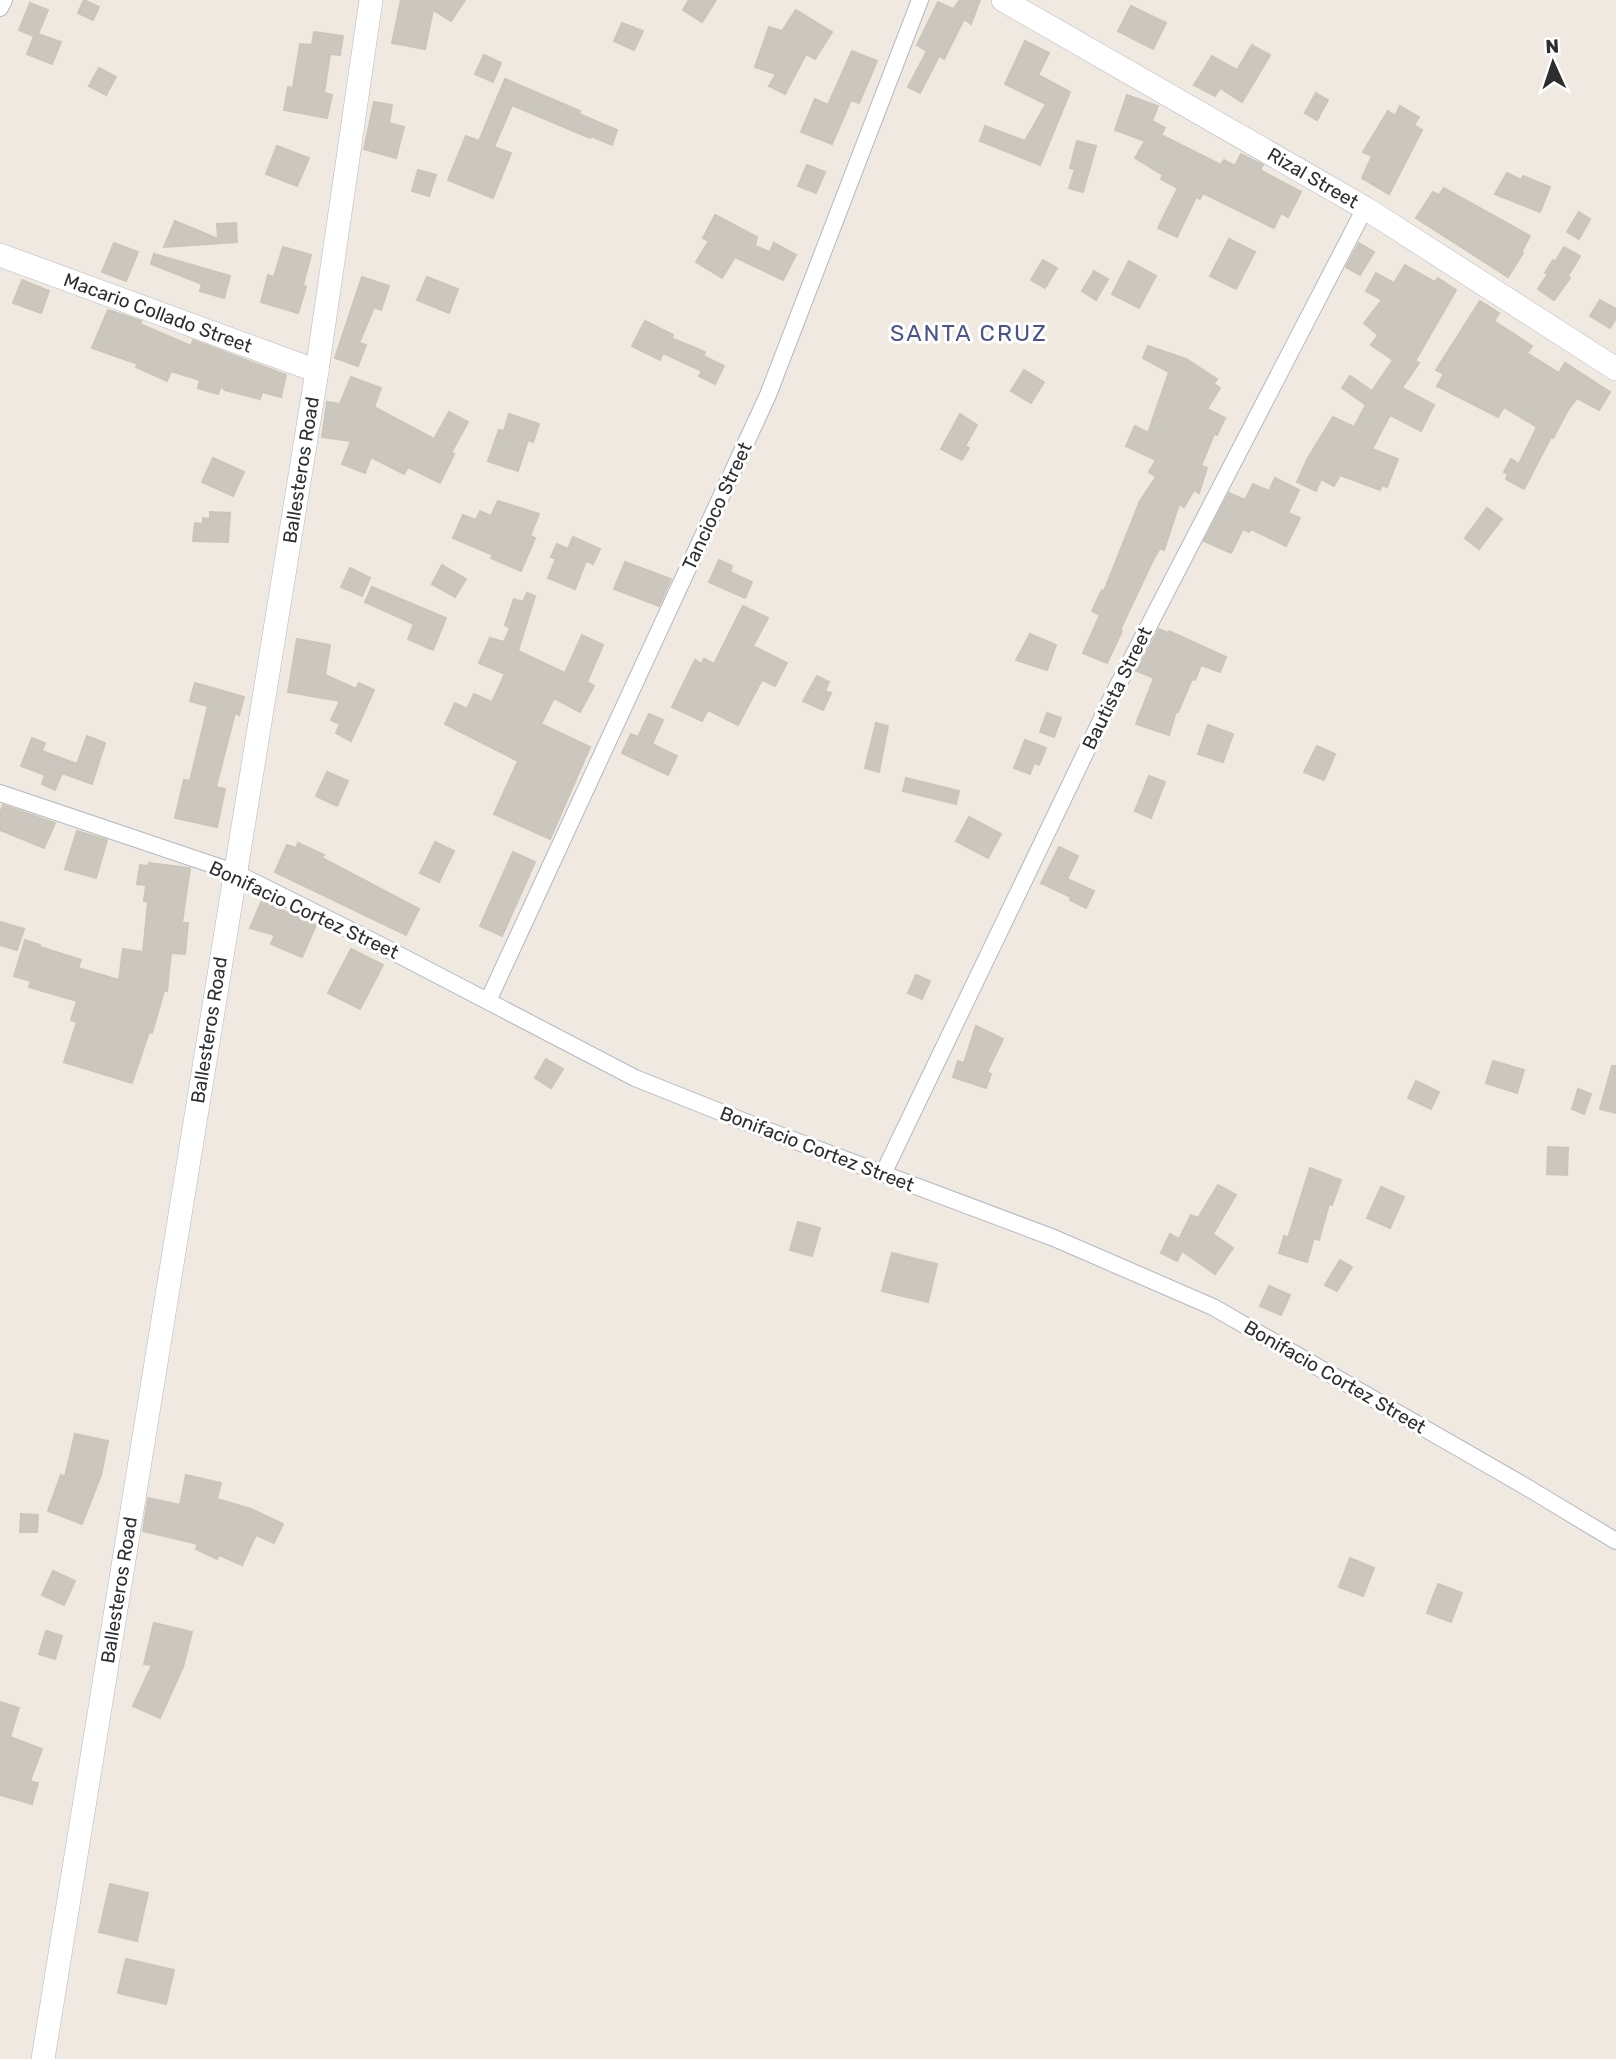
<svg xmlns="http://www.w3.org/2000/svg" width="1616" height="2059" font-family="Rubik,sans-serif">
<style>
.building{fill:#cbc7bf;stroke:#cbc5ba;stroke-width:2}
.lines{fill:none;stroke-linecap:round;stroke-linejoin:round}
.street-casing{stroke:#b4b7c1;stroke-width:18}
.secondary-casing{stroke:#b4b7c1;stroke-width:24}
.street{stroke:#fff;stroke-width:16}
.secondary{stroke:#fff;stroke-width:23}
.labels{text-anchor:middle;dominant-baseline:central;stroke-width:6;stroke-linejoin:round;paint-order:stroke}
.street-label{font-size:19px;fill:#2e2e2e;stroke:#fff}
.quarter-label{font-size:23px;letter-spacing:2px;fill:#4d5680;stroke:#fff}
</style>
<rect width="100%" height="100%" fill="#efe9e1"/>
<g class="building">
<path d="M84,0l15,7 -6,13 -15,-7z"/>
<path d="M401,0h64l-14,21 -18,-11 -8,39 -33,-6z"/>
<path d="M689,0h27l-14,22 -19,-12z"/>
<path d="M960,0h20l-9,24 -7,-5 -20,40 -5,-3 -19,37 -12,-6 19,-36 -10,-6 21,-43 15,7z"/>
<path d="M30,3l18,7 -10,24 23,8 -9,22 -25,-10 7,-18 -15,-6z"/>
<path d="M1131,6l35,17 -13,26 -35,-18z"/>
<path d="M796,10l36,22 -17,27 -9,-5 -21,40 -16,-8 7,-12 -21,-7 14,-40 13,4z"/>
<path d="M622,23l21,8 -9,19 -20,-9z"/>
<path d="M314,32l29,4 -3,19 -10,-1 -6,39 8,2 -5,23 -43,-8 4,-23 5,1 7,-44 12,1z"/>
<path d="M1025,41l24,12 -11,22 32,17 -30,73 -60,-24 5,-15 40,15 21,-37 -41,-20z"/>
<path d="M1252,45l18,10 -28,47 -22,-14 -5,8 -21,-11 18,-29 25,14z"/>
<path d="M852,51l25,10 -18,42 -8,-3 -19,44 -31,-12 14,-33 13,6z"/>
<path d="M484,55l17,8 -8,19 -18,-8z"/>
<path d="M99,68l17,9 -10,18 -17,-9z"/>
<path d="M505,79l75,32 -1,3 38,16 -5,15 -21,-9 -1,2 -78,-33 -18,42 17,6 -18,45 -45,-18 18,-44 13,5z"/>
<path d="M1316,93l12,7 -11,20 -12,-7z"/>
<path d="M1127,95l31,11 -6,15 13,7 -4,7 60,30 3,-5 11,6 6,-12 22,11 -3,5 41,22 -13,25 -7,-4 -7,15 -71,-35 -3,6 -4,-2 -19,40 -19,-9 20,-40 -17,-9 2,-4 -28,-17 10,-17 -30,-11z"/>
<path d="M374,102l18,3 -3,18 15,4 -8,31 -32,-9z"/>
<path d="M1400,106l19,11 -5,8 8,5 -33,64 -27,-16 10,-22 -9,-4 25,-41 7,5z"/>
<path d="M1077,141l19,5 -13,46 -14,-4 6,-19 -5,-1z"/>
<path d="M277,146l32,12 -12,28 -31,-12z"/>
<path d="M807,165l18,7 -9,21 -18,-7z"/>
<path d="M418,170l18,5 -7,21 -17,-5z"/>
<path d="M1507,173l14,7 2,-4 27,11 -10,25 -45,-18z"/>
<path d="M1444,188l86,48 -8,15 1,2 -15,24 -92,-59 17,-26 6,3z"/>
<path d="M1579,212l11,7 -11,20 -12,-7z"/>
<path d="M715,215l42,22 -2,9 15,6 4,-9 22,12 -13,25 -48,-23 -13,21 -26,-16 13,-21 -6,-3z"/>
<path d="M175,221l43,18 -1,-15 19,-1 1,19 -73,5z"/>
<path d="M1229,239l26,13 -19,37 -26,-13z"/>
<path d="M114,243l24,9 -12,29 -24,-9z"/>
<path d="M1359,243l15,9 -14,23 -14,-8z"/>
<path d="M283,247l28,8 -8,30 3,2 -8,26 -37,-11 7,-27 6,2z"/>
<path d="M1564,247l16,9 -12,20 2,2 -16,22 -16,-11 10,-15 -3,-1 8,-13 2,2z"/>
<path d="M154,254l76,22 -6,22 -24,-7 2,-7 -51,-20z"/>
<path d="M1043,260l14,8 -12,20 -14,-8z"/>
<path d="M1129,261l27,15 -17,32 -27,-14z"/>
<path d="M1405,265l30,17 3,-4 18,12 -41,71 4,2 -17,25 32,17 -13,26 -31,-16 -18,34 26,10 -11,28 -5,-2 -2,5 -40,-15 -6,11 -13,-7 -5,12 -19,-9 11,-24 25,-41 21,10 12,-22 -24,-17 8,-12 22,15 21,-31 -22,-15 7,-10 -14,-12 18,-23 -16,-9 10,-18 18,10z"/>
<path d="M1094,271l14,8 -12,21 -14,-9z"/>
<path d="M362,277l27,9 -8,24 -7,-3 -15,36 7,2 -8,21 -23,-8z"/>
<path d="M427,277l31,12 -9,24 -32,-13z"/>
<path d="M22,280l27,11 -8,22 -28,-10z"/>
<path d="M1600,300l16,9v9l-6,10 -20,-12z"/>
<path d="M1480,301l19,12 -5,8 38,25 -5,7 32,20 6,-10 45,29 -11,18 -22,-12 -9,12 -15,28 -2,-1 -27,52 -18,-10 2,-5 -4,-2 7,-13 8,5 18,-37 -33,-20 -6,10 -61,-31 7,-12 -8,-4z"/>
<path d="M108,310l33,11 -1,3 51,22 2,-6 93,35 -5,22 -19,-5 -2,7 -35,-9 -4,-4 -3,8 -20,-6 2,-8 -29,-9 -4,10 -31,-14 2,-3 -46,-16z"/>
<path d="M645,321l28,14 -2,3 34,14 -2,4 21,10 -9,18 -16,-8 3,-5 -39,-18 -3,7 -28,-14z"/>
<path d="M1148,346l38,13 31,20 -3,5 6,4 -13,21 18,9 -8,17 -3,-1 -13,32 6,2 -8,25 -5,-3 -10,17 -5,-3 -15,46 -4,-2 -7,12 -33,70 2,1 -15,32 -24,-10 17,-38 -8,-4 10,-21 2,1 36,-90 16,-24 -7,-5 7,-12 -30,-14 9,-20 13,7 21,-61 -26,-14z"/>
<path d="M1024,370l20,12 -13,21 -20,-12z"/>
<path d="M351,377l30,11 -7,19 60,32 15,-27 19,10 -17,31 3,1 -14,29 -32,-16 -4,7 -33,-17 -6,16 -23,-9 9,-23 -29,-4 5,-35 13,2z"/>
<path d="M509,414l30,10 -6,18 -5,-2 -10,31 -30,-10 11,-31 5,1z"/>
<path d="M960,414l17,11 -12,21 4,2 -7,12 -21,-11z"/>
<path d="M213,458l31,14 -11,24 -31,-14z"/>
<path d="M1275,478l24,12 -11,23 12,5 -14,28 -35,-17 -2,3 -6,-3 -12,24 -27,-12 25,-48 16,7 8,-16 16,7z"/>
<path d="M498,501l41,13 -9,22 5,2 -14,33 -30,-13 2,-3 -40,-17 10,-23 13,5 4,-9 11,5z"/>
<path d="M1487,508l15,11 -23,30 -14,-11z"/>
<path d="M210,512l20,1 -2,29 -35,-1 2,-18 8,1v-6l7,1z"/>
<path d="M573,537l27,12 -7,15 -7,-3 -11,28 -27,-11 8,-19 -5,-2 6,-13 11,5z"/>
<path d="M719,560l13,6 -2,6 22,10 -7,16 -36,-16z"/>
<path d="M625,562l46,17 -12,27 -45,-17z"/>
<path d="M442,565l24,14 -11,18 -23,-13z"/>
<path d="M350,568l20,10 -8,18 -21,-9z"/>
<path d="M372,587l74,31 -13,32 -25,-11 6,-15 -49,-22z"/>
<path d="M527,593l8,3 -17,55 47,22 17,-38 21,10 -16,37 7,4 -14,26 -26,-14 -13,26 49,23 -40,92 -56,-25 24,-53 -73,-37 10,-21 12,6 7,-15 18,8 13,-28 -26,-11 11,-25 14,4 6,-14 -5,-3 9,-26 9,3z"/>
<path d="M743,606l25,12 -15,28 34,17 -12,23 -13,-6 -24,45 -30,-15 -6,11 -30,-14 23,-47 7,4 2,-5 10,5z"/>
<path d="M1159,629l9,4 1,-2 57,26 -6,15 -19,-7 -6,15 -3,-1 -14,33h-2l-7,23 -33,-11 18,-46 -17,-7z"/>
<path d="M1030,634l26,11 -9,25 -31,-10z"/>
<path d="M297,639l33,6 -5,30 31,14 3,-6 15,7 -23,51 -15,-8 4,-9 -9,-4 9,-19 -52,-9z"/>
<path d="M817,676l12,6 -4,9 6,2 -8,17 -20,-9z"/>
<path d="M195,683l49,14 -5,18 -4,-2 -19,74 9,2 -8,38 -42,-9 9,-38 6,1 18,-75 -18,-5z"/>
<path d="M1047,713l14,5 -7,19 -14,-5z"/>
<path d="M649,714l14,6 -11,24 25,12 -9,19 -46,-22 9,-19 7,3z"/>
<path d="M876,723l12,3 -9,46 -14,-4z"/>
<path d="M1208,725l25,9 -10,28 -25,-8z"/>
<path d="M87,736l18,7 -13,41 -30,-11 -7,17 -13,-6 3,-9 -24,-9 11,-28 13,5 -3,8 35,13z"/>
<path d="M1025,740l21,8 -7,17 -5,-2 -4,11 -16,-6z"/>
<path d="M1317,746l18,8 -11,26 -20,-8z"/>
<path d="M327,772l21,9 -11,25 -21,-10z"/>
<path d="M1149,776l16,6 -14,36 -16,-7z"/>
<path d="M906,778l53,13 -3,13 -53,-13z"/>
<path d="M3,805l52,18 -11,25 -44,-18v-17z"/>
<path d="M969,817l32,17 -13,24 -32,-17z"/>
<path d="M77,831l30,9 -11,38 -31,-9z"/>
<path d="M435,842l19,9 -15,31 -19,-9z"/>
<path d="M298,843l26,12 -2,3 97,51 -13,26 -131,-63 12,-27 9,3z"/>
<path d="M1059,847l19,9 -11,23 27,12 -8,17 -16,-8 1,-3 -30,-14z"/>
<path d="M513,852l22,10 -33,74 -22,-10z"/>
<path d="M149,863l41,5 -8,55h6l-3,31 -14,-1 -4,38h-3l-12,42 -3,-1 -17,51 -68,-21 13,-40 -6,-2 6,-19 -48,-14 2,-6 -17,-5 11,-36 15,5v2l41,13 -3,8 41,12 4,-31 20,3 5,-50 -4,-1 2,-16 -9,-1 3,-19 9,1z"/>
<path d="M263,898l12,6v3l41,18 -14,32 -31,-13 4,-9 -25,-7z"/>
<path d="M0,922l24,7 -7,21 -17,-5z"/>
<path d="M351,949l32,16 -23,44 -32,-16z"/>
<path d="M916,975l14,6 -8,18 -14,-6z"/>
<path d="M976,1026l27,13 -16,33 4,2 -5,14 -33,-11 5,-16 6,2z"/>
<path d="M546,1059l17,10 -12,19 -16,-10z"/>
<path d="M1493,1061l31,9 -7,23 -31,-10z"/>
<path d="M1612,1066h4v47l-16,-4z"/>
<path d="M1416,1081l23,11 -8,17 -23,-11z"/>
<path d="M1578,1089l13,5 -7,20 -12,-5z"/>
<path d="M1548,1147l20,1 -1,27 -20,-1z"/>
<path d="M1310,1168l31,12 -9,25 -3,-1 -10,36 -5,-2 -7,24 -28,-9 5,-17 4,2z"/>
<path d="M1218,1185l18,10 -23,39 20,14 -18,26 -33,-23 -5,10 -16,-8 9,-19 9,5 12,-24 7,3z"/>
<path d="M1381,1187l23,10 -14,31 -23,-10z"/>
<path d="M798,1222l22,6 -8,28 -22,-6z"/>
<path d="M892,1253l45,11 -9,38 -46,-11z"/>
<path d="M1340,1260l12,7 -15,24 -12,-6z"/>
<path d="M1269,1286l21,9 -9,20 -21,-9z"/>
<path d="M75,1434l33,7 -7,34 -19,49 -34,-13 13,-36 4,2z"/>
<path d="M186,1475l35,8 -4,16 34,10 32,15 -9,19 -18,-8 -14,30 -23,-10 -2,4 -21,-10 2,-5 -55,-13 5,-33 32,7z"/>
<path d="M21,1514l17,1 -1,17h-17z"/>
<path d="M1350,1558l24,10 -11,28 -24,-9z"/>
<path d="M53,1571l22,10 -11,24 -22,-10z"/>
<path d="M1438,1584l24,9 -11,29 -24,-9z"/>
<path d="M154,1623l38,9 -9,35 -23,51 -27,-12 19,-41 -8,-1z"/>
<path d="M46,1631l16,5 -7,23 -16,-5z"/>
<path d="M0,1702l19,6 -9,29 32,12 -12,32 8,2 -6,21 -32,-9z"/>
<path d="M110,1884l38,9 -11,48 -38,-9z"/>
<path d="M126,1959l48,11 -8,34 -48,-11z"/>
</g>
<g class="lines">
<defs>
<g id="street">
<path d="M0,8l4,-8"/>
<path d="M0,793l234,79 146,73 255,133 118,47 301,113 159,69 310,178 93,56"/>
<path d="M488,1001l280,-606 152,-395"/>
<path d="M883,1174l233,-485 249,-481"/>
</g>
<g id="secondary">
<path d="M1003,0l362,208 251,161"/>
<path d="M0,255l317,116"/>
<path d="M43,2059l274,-1688 54,-371"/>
</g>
</defs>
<use href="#street" class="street-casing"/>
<use href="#secondary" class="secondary-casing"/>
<use href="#street" class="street"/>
<use href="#secondary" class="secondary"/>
</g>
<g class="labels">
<g class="street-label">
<text transform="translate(1313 178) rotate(30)">Rizal Street</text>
<text transform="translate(158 313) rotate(20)">Macario Collado Street</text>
<text transform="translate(301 470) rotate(-81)">Ballesteros Road</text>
<text transform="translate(717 506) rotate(-65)">Tancioco Street</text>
<text transform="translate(1117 688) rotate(-64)">Bautista Street</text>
<text transform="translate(304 910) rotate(25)">Bonifacio Cortez Street</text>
<text transform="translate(209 1030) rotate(-81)">Ballesteros Road</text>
<text transform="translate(817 1149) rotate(21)">Bonifacio Cortez Street</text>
<text transform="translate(1335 1377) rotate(30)">Bonifacio Cortez Street</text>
<text transform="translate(119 1590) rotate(-81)">Ballesteros Road</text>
</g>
<g class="quarter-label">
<text x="969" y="333">SANTA CRUZ</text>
</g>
</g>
<g transform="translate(1553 63) rotate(357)" stroke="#ffffff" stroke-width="5" paint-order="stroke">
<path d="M0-5L12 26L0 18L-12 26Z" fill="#2e2e2e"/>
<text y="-10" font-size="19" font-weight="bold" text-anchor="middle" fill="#2e2e2e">N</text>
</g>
</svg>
